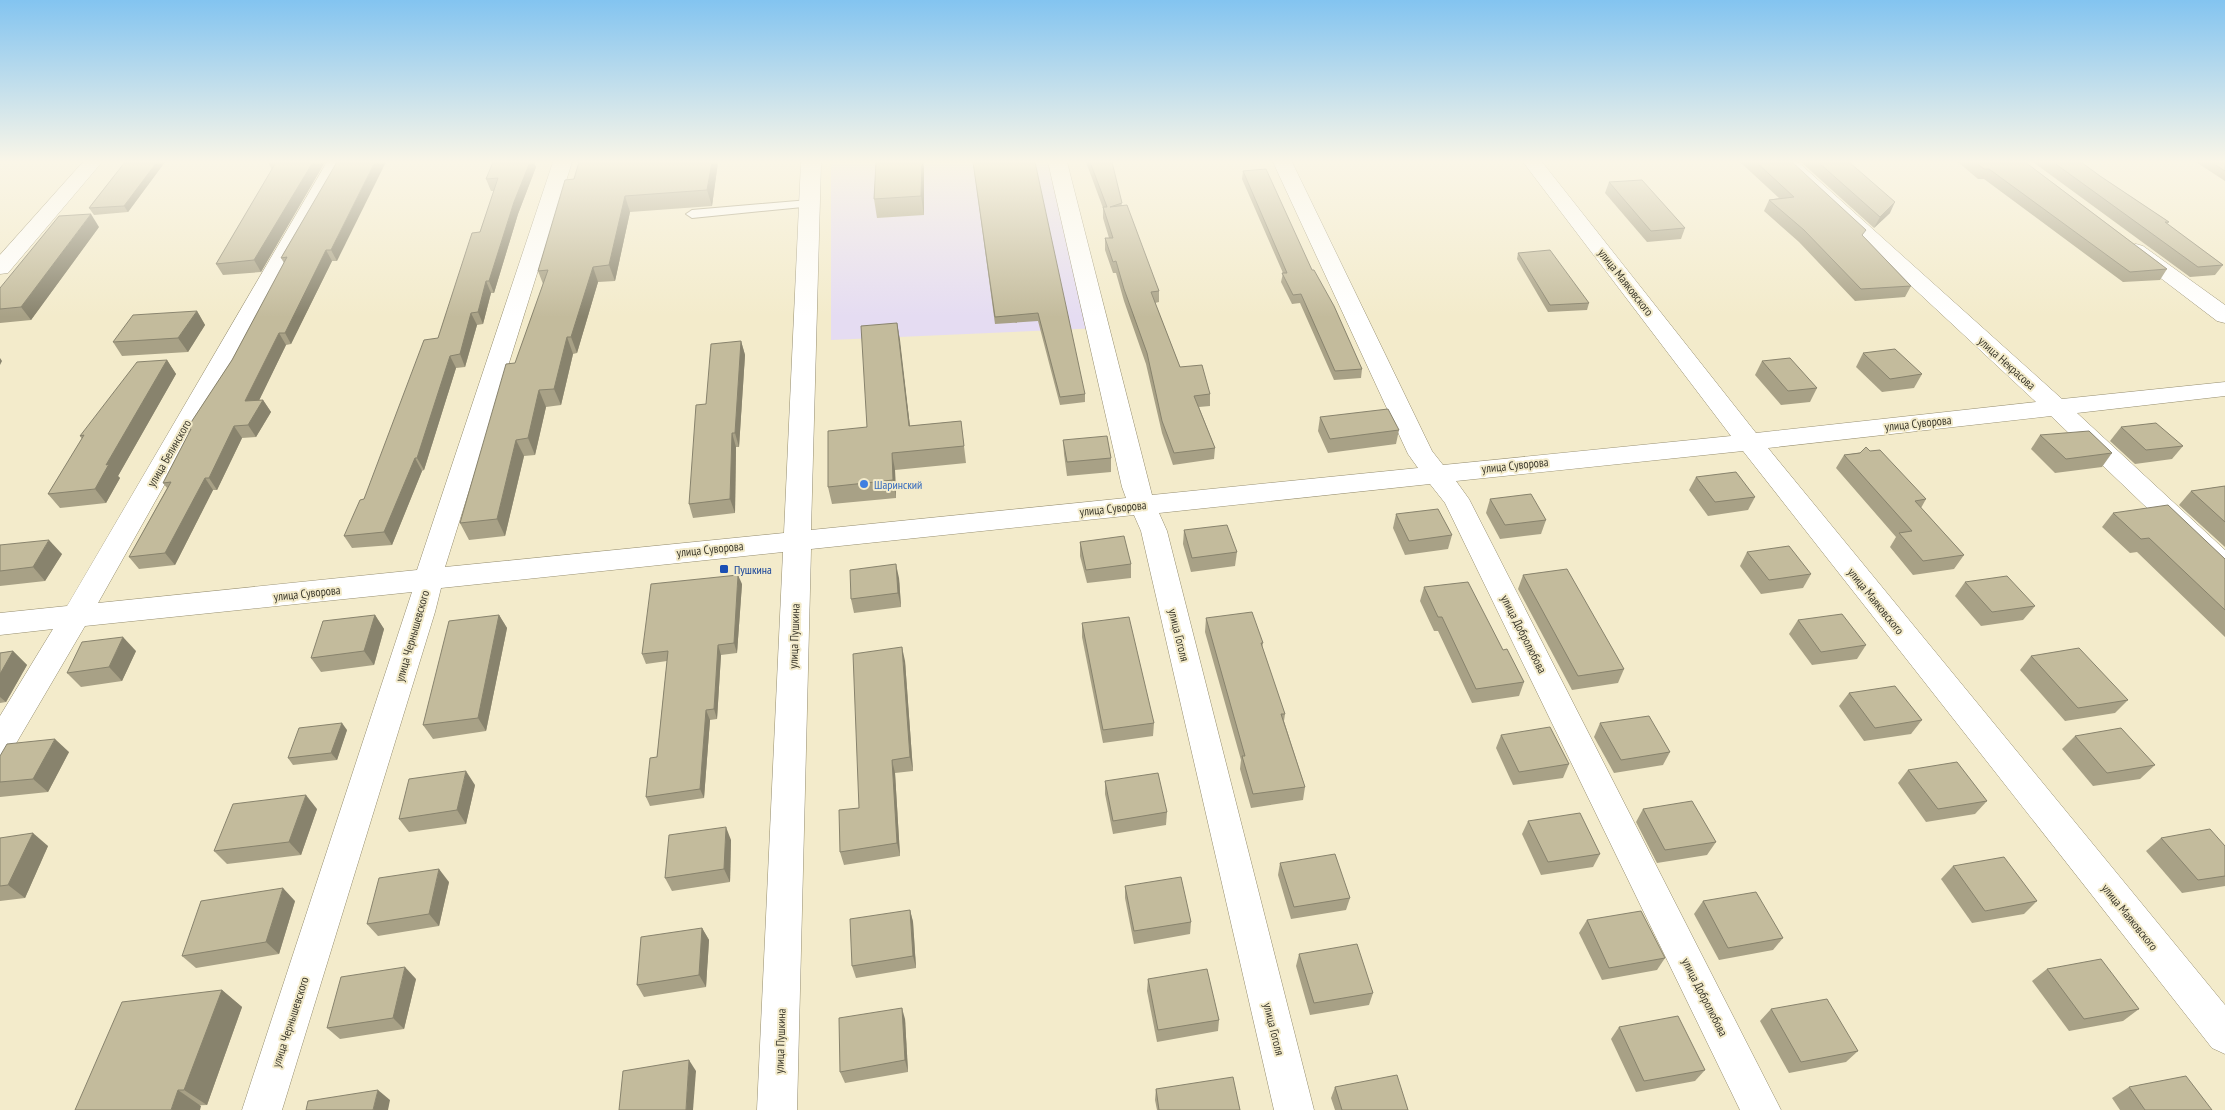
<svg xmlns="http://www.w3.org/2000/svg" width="2225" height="1110" font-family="'PT Sans Narrow',sans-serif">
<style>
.industrial{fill:#e5dcf2}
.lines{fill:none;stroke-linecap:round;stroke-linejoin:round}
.lane-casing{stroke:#958d6f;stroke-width:2}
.street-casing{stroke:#958d6f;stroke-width:1}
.secondary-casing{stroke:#958d6f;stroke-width:1}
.lane{fill:#fff;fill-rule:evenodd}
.street{fill:#fff;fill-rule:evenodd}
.secondary{fill:#fff;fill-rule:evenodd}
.wall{fill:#a8a186}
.shaded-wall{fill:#88836d}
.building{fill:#c3bb9c;stroke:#88836d}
.shop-dot{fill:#3f7fe0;stroke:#f3ebcb;stroke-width:2}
.transit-dot{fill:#1a4fb4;stroke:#f3ebcb;stroke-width:2}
.labels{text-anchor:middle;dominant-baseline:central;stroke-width:4;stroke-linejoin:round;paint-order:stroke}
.street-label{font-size:12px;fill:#3c392c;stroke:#f3ebcb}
.shop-label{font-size:12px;fill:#366cbe;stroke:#f3ebcb;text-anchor:start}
.transit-label{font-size:12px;fill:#164399;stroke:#f3ebcb;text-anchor:start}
</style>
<rect width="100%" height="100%" fill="#f3ebcb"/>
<path class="industrial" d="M831,162h225l44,166 -269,12z"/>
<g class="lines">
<defs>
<path id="lane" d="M809,200l6,4 -2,2 -121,12 -6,-4 6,-4z"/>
<g id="street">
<path d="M327,162h19l-248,441 319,-33 136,-408h19l-127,405 339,-34 17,-371h20l-10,368 315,-32 -4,-11 -74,-325h19l85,333 266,-27 -10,-14 -135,-292h19l140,289 11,14 288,-29 -208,-274h19l214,271 280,-31 -258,-240h20l264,237 163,-17v14l-148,17 148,137v26l-10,-3 -164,-157 -283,32 457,557v49l-13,-6 -469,-597 -287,30 13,18 312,611h-41l-295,-607 -15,-19 -271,29 8,18 147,579h-40l-133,-579 -7,-16 -323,34 -14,561h-40l26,-558 -342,36 -6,24 -153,498h-40l170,-518 -327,34 -74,126 -11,4v-40l53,-87 -53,6v-22l67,-7z"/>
<path d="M2136,244l7,2 82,59v18l-8,-2 -88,-67 -3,-4 3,-4z"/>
</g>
<path id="secondary" d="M83,162h19l-94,111 -8,1v-19z"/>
</defs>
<use href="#lane" class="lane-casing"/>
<use href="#street" class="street-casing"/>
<use href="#secondary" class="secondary-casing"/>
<use href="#lane" class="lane"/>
<use href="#street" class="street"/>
<use href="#secondary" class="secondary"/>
</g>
<g class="wall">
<path d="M125,162h40l-37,50 -34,3 -5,-7z"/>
<path d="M270,162h55l-64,110 -38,3 -7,-11 56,-94 -3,-6z"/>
<path d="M337,162v99h-5l-41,83 -5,1 -27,55h4l8,12 -15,25 -14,1 -25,52h-4l-38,75 -36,4 -10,-12 38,-69 -4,-5 26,-50 -3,-3 46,-70 52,-97 -3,-5z"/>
<path d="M579,162h139l-6,44 -82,6 -15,69 -17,1 -21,71 -4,1 -12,51 -15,2 -11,48 -11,1 -19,80 -36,4 -9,-17 83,-239 -5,-13 36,-92z"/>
<path d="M876,162h47l1,7v46l-47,3 -3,-19z"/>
<path d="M973,162l112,232v8l-25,3 -22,-84 -43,3z"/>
<path d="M1086,162h26l10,44 37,85v11l-4,1 25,64 30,27v12l-11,1 16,41 -1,11 -41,6 -11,-32 -16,-69 -22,-63 -8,-28h-3l-8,-23v-12h4l-6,-20v-10z"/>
<path d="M1740,162h52l119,124 -6,11 -50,4 -56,-59 -35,-31 5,-11 10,-2z"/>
<path d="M1801,162h48l41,51 -16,15z"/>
<path d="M1958,162h67l142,107 -7,11 -37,2 -139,-103h-6z"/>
<path d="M2033,162h48l19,14 69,46 -2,2 56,41 -8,10 -25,2z"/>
<path d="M2196,162h29v19z"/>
<path d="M536,167l-18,47 -24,79h-3l-8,31 -6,1 -12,42 -9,1 -32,102 -2,1 -30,74 -40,3 -8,-12 20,-37 74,-161 42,-106 14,-41h-3l-5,-12z"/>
<path d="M1243,171l69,99 50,99 -1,9 -27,2 -34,-77 -8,1 -11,-22 2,-9 -41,-94z"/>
<path d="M1609,182l76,46 -4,11 -34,3 -42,-49z"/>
<path d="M99,227l-68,93 -31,3v-35z"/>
<path d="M1518,253l71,50 -2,7 -39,2 -31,-53z"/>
<path d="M197,311l8,14 -17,27 -66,4 -9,-14z"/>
<path d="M897,323l13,103 51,-5 5,42 -71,7 1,28 -64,6 -4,-17 39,-60z"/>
<path d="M741,341l4,14 -6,92h-3l-1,66 -42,5 -4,-14 17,-100z"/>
<path d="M1863,353l59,21 -8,14 -32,4 -26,-25z"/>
<path d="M167,360l9,14 -58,102 2,2 -14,25 -46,5 -12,-14 34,-55 -2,-3z"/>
<path d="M1762,361l55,27 -7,14 -29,3 -26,-30z"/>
<path d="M1320,417l79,13 -3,14 -68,9 -10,-22z"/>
<path d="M2121,427l62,19 -11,13 -37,5 -25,-23z"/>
<path d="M2040,435l72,18 -10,14 -47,6 -24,-24z"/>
<path d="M1063,440l48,18v14l-44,4 -3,-22z"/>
<path d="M1870,451l56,48 -5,9 43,47 -10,14 -41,6 -23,-28 6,-10 -60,-69 8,-13z"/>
<path d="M1696,477l59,20 -7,13 -40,6 -19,-26z"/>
<path d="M2225,486v61l-46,-42 12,-14z"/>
<path d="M1490,499l56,21 -5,14 -41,5 -14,-26z"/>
<path d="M2113,513l112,46v78l-88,-85 -7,1 -28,-26z"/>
<path d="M1396,514l56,21 -4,14 -43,6 -12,-27z"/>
<path d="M1184,530l53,22 -2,14 -44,6 -8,-28z"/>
<path d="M1080,542l51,22v14l-44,5 -7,-27z"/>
<path d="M0,545l62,9 -17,27 -45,5z"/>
<path d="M1747,552l64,22 -8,14 -42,6 -21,-28z"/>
<path d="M1523,575l101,94 -6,14 -46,7 -54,-101z"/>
<path d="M899,578l2,29 -47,6 -3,-14z"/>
<path d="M1965,582l70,24 -12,14 -42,6 -26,-30z"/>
<path d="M742,584l-5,69 -16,2 -4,64 -7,1 -6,78 -54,8 -4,-9 11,-40 10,-96 -21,3 -4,-10z"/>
<path d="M1424,587l79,63 21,32 -5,14 -47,7 -34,-72h-4l-14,-30z"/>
<path d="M375,615l9,14 -10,36 -53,7 -10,-14z"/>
<path d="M499,615l8,13 -21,103 -53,8 -10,-14z"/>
<path d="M1206,618l57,25 -1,5 23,66 -1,7 21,66 -2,13 -52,8 -11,-39 1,-9 -36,-128z"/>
<path d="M1798,620l68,25 -9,14 -45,6 -23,-31z"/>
<path d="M1082,623l72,100 -1,13 -50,7 -21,-106z"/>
<path d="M13,651l14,14 -21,37 -6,1v-50z"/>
<path d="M136,651l-14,30 -41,6 -14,-14z"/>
<path d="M2031,656l97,44 -13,13 -50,8 -45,-51z"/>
<path d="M905,661l8,110 -18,2 5,83 -56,9 -4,-13 19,-44z"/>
<path d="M1849,693l73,27 -11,14 -47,7 -25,-35z"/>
<path d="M1600,723l70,29 -7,13 -49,8 -20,-36z"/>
<path d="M347,730l-10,30 -44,5 -5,-7z"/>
<path d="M1501,735l68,29 -6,14 -50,7 -17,-37z"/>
<path d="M2075,736l80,29 -15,14 -47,7 -31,-37z"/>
<path d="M69,752l-21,40 -48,5v-41z"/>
<path d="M1908,770l79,31 -12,13 -49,8 -28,-39z"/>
<path d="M1105,781l62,31 -1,13 -53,9 -8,-40z"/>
<path d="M475,785l-9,39 -57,8 -10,-13z"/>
<path d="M317,809l-16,46 -74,9 -13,-13z"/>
<path d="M1643,809l73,33 -9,13 -50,8 -21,-41z"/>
<path d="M1528,821l72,33 -7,13 -52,8 -19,-41z"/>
<path d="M0,838l48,8 -23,52 -25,3z"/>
<path d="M2161,838l64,38v10l-43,7 -36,-42z"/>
<path d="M731,840l-1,42 -58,9 -7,-13z"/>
<path d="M1280,863l70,35 -4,12 -55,9 -13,-44z"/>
<path d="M1953,866l84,35 -13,13 -52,9 -31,-44z"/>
<path d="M449,882l-10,44 -61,10 -11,-12z"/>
<path d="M1125,886l66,36 -1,12 -56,10 -9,-46z"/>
<path d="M295,901l-16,53 -83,14 -14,-12z"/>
<path d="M1703,901l80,37 -10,12 -54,10 -25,-46z"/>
<path d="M910,910l3,12 3,46 -60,10 -4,-12z"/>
<path d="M1587,920l78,38 -8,12 -55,10 -23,-47z"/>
<path d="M702,928l7,12 -3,47 -62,10 -7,-12z"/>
<path d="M1299,954l74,39 -4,12 -59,10 -14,-49z"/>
<path d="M2047,969l92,40 -16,12 -54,10 -37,-50z"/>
<path d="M416,979l-12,50 -64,10 -13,-11z"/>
<path d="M1148,979l71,41 -1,11 -61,11 -10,-51z"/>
<path d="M222,990l20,17 -35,98 -132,5z"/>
<path d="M1771,1009l87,42 -12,11 -57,11 -29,-52z"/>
<path d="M905,1019l3,53 -63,11 -5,-11z"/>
<path d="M1619,1027l86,43 -10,11 -59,11 -25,-53z"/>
<path d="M1335,1087l73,23h-73l-4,-12z"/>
<path d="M2129,1087l83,23h-92l-8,-12z"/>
<path d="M1156,1089l84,21h-83l-2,-10z"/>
</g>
<g class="shaded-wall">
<path d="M157,162h8l-37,50 -4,-6z"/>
<path d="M313,162h12l-64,110 -7,-12z"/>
<path d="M375,162h11l-49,99 -6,-11z"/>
<path d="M530,162h4l2,5 -18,47 -24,79 -5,-12 25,-79z"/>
<path d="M712,162h6l-6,44 -5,-16z"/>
<path d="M922,162h1l1,7v46l-3,-19z"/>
<path d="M625,196l5,16 -15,69 -6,-16z"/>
<path d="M1895,202l-5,11 -16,15 6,-11z"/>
<path d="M91,214l8,13 -68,93 -10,-13z"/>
<path d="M326,250l6,11 -41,83 -6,-11z"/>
<path d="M593,267l5,15 -21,71 -6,-16z"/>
<path d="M486,281l5,12 -8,31 -5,-12z"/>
<path d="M197,311l8,14 -17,27 -10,-14z"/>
<path d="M471,313l6,12 -12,42 -5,-13z"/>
<path d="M897,323l3,17 12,104 -3,-18z"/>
<path d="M279,333l7,12 -33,68 -8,-12z"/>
<path d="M567,337l6,17 -12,51 -7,-16z"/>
<path d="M741,341l4,14 -6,92 -4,-14z"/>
<path d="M450,356l6,12 -32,102 -7,-12z"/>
<path d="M0,358l2,3 -2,4z"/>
<path d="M167,360l9,14 -58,102 2,2 -14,25 -11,-14 11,-24z"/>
<path d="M539,390l7,17 -11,48 -7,-17z"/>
<path d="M263,400l8,12 -15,25 -8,-12z"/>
<path d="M234,426l8,12 -25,52 -8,-12z"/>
<path d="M732,433l4,14 -1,66 -5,-14z"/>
<path d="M516,440l8,16 -19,80 -8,-17z"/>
<path d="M892,453l3,17 1,28 -3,-18z"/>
<path d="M415,458l7,13 -30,74 -8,-13z"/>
<path d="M205,478l8,12 -38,75 -10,-12z"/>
<path d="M49,540l13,14 -17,27 -12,-14z"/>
<path d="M896,564l3,14 2,29 -3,-14z"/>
<path d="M738,575l4,9 -5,69 -3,-10z"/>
<path d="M375,615l9,14 -10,36 -10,-14z"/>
<path d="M499,615l8,13 -21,103 -8,-13z"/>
<path d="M123,637l13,14 -14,30 -13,-14z"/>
<path d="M718,645l3,10 -4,64 -3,-10z"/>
<path d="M902,647l3,14 8,110 -3,-14z"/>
<path d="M13,651l14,14 -21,37 -6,-5v-23z"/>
<path d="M706,710l4,10 -6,78 -4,-9z"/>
<path d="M342,723l5,7 -10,30 -6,-7z"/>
<path d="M55,739l14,13 -21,40 -15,-13z"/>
<path d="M892,760l3,13 5,83 -3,-13z"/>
<path d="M466,771l9,14 -9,39 -9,-14z"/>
<path d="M306,795l11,14 -16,46 -12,-13z"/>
<path d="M726,827l5,13 -1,42 -6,-13z"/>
<path d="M33,833l15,13 -23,52 -17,-13z"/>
<path d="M439,869l10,13 -10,44 -10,-12z"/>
<path d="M283,888l12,13 -16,53 -13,-12z"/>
<path d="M910,910l3,12 3,46 -3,-12z"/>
<path d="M702,928l7,12 -3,47 -7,-12z"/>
<path d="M405,967l11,12 -12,50 -11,-11z"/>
<path d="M222,990l20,17 -35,98 -23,-15z"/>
<path d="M902,1008l3,11 3,53 -3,-12z"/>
<path d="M689,1060l7,11 -3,39h-7z"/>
<path d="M178,1090l23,16 -1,4h-29z"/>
<path d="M378,1090l12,10 -2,10h-15z"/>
</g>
<g class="building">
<path d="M125,162h32l-33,44 -35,2z"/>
<path d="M270,162h43l-59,98 -38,4 59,-100h-6z"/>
<path d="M337,162h38l-44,88h-5l-41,83h-6l-34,68 18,-1 -15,25 -14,1 -25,52h-4l-40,75 -36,4 42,-75 -8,1 28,-54 -5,1 46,-70 55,-103 -6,1z"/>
<path d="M493,162h37l-16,40 -25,79h-3l-8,31 -7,1 -11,41 -10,2 -33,102h-2l-31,74 -40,4 16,-36 4,-1 60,-159 14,-2 34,-105 8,-1 18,-54 -12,1z"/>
<path d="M579,162h133l-5,28 -82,6 -16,69 -16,2 -22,70h-4l-13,52 -15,1 -11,48 -12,2 -19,79 -37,4 46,-159 9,-1 33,-93 -10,1 27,-91 9,-1z"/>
<path d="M876,162h46l-1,34 -47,3z"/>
<path d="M973,162h62l50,232 -25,3 -22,-84 -43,4z"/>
<path d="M1090,162h22l10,41 -12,4 17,-2 32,86 -8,1 29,75 22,-2 8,29 -16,2 21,52 -41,5 -12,-32 -15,-68 -23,-64 -8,-28 -3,1 -8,-24h8l-10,-31h4z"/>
<path d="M1756,162h36l74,68 -4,5 49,51 -50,3 -57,-59 -35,-30 25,-3z"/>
<path d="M1818,162h31l46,40 -15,15z"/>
<path d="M1975,162h50l142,107 -37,3 -141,-103h-5z"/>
<path d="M2053,162h28l19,14 69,46h-4l58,43 -25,2z"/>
<path d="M2211,162h14v9z"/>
<path d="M1266,169l46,101h2l20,36 28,63 -27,2 -34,-77 -8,1 -11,-22h5l-44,-102z"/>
<path d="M1642,180l43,48 -34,3 -42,-49z"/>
<path d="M91,214l-70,93 -21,2v-21l59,-72z"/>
<path d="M1550,250l39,53 -39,2 -32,-52z"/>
<path d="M197,311l-19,27 -65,4 20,-27z"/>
<path d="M897,323l12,103 52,-5 3,25 -72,7 1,27 -65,7v-56l39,-4 -6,-101z"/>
<path d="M741,341l-6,92h-3l-2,66 -41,5 7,-99 10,-1 5,-60z"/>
<path d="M1895,349l27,25 -32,5 -27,-26z"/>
<path d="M1790,358l27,30 -29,3 -26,-30z"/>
<path d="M167,360l-61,105 3,-1 -14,25 -47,5 36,-59 -4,1 57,-74z"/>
<path d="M1388,409l11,21 -69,9 -10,-22z"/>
<path d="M2156,423l27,23 -37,4 -25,-23z"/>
<path d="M2089,431l23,22 -46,6 -26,-24z"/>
<path d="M1107,436l4,22 -44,4 -4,-22z"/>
<path d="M1866,447l4,4 10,-1 46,49 -11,2 49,54 -41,6 -24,-28 13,-2 -68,-76 16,-2z"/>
<path d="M1736,472l19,25 -40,5 -19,-25z"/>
<path d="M2225,486v36l-34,-31z"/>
<path d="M1531,494l15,26 -41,5 -15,-26z"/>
<path d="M2168,505l57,54v51l-76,-72 -8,1 -28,-26z"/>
<path d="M1438,509l14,26 -43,6 -13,-27z"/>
<path d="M1227,525l10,27 -45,6 -8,-28z"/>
<path d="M1124,536l7,28 -45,6 -6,-28z"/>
<path d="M49,540l-16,27 -33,4v-26z"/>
<path d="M1789,546l22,28 -42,6 -22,-28z"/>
<path d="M896,564l2,29 -47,6 -1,-29z"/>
<path d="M1567,569l57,100 -46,7 -55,-101z"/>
<path d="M738,575l-4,68 -16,2 -4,64 -8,1 -6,79 -54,8 4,-39 7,-1 11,-106 -26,3 9,-70z"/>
<path d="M2007,576l28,30 -43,6 -27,-30z"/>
<path d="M1468,582l35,68 4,-1 17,33 -48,7 -34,-72h-4l-14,-30z"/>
<path d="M1252,612l11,31h-2l24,71h-4l24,73 -52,7 -11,-38h3l-39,-138z"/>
<path d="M1842,614l24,31 -45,7 -23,-32z"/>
<path d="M375,615l-11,36 -53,7 12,-37z"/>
<path d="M499,615l-21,103 -55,7 26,-104z"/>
<path d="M1129,617l25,106 -51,7 -21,-107z"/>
<path d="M123,637l-14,30 -42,6 15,-31z"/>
<path d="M902,647l8,110 -18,3 5,83 -57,9 -1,-42 20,-2 -6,-154z"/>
<path d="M2079,648l49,52 -50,8 -47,-52z"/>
<path d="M13,651l-13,23v-21z"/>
<path d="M1895,686l27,34 -47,8 -26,-35z"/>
<path d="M1649,716l21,36 -49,8 -21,-37z"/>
<path d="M342,723l-11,30 -43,5 11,-30z"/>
<path d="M1550,727l19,37 -50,8 -18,-37z"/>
<path d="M2121,728l34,37 -48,8 -32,-37z"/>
<path d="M55,739l-22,40 -33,3v-26l7,-12z"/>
<path d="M1957,762l30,39 -49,8 -30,-39z"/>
<path d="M466,771l-9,39 -58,9 10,-40z"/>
<path d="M1158,773l9,39 -54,9 -8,-40z"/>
<path d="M306,795l-17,47 -75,9 19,-47z"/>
<path d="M1692,801l24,41 -51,8 -22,-41z"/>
<path d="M1580,813l20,41 -52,8 -20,-41z"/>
<path d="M726,827l-2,42 -59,9 4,-43z"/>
<path d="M2210,829l15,17v30l-27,4 -37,-42z"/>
<path d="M33,833l-25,52 -8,1v-48z"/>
<path d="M1335,854l15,44 -56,9 -14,-44z"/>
<path d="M2004,857l33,44 -52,10 -32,-45z"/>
<path d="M439,869l-10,45 -62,10 12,-46z"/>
<path d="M1181,877l10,45 -57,9 -9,-45z"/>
<path d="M283,888l-17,54 -84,14 19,-55z"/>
<path d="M1756,892l27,46 -55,10 -25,-47z"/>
<path d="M910,910l3,46 -61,10 -2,-47z"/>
<path d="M1641,911l24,47 -56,10 -22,-48z"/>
<path d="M702,928l-3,47 -62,10 4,-48z"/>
<path d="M1357,944l16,49 -59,10 -15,-49z"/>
<path d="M2101,959l38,50 -55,10 -37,-50z"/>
<path d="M405,967l-12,51 -66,10 14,-51z"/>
<path d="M1207,969l12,51 -61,10 -10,-51z"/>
<path d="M222,990l-38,100h-6l-7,20h-96l47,-108z"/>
<path d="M1827,999l31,52 -57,11 -30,-53z"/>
<path d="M902,1008l3,52 -65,12 -1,-54z"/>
<path d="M1678,1016l27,54 -61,11 -25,-54z"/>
<path d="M689,1060l-3,50h-67l4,-39z"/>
<path d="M1397,1075l11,35h-66l-7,-23z"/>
<path d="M2186,1076l26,34h-67l-16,-23z"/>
<path d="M1233,1077l7,33h-81l-3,-21z"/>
<path d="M378,1090l-5,20h-67l2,-9z"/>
</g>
<linearGradient id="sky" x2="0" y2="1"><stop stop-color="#83c4f0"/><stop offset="0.51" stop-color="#faf6e8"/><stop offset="1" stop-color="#faf6e8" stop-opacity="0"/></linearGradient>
<rect width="2225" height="317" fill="url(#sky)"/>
<circle class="shop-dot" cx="864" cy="484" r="5"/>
<rect class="transit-dot" x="719" y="564" width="10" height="10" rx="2.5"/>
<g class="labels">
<g class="street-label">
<text transform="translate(1626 282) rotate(52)">улица Маяковского</text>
<text transform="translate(2007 363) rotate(42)">улица Некрасова</text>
<text transform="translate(1918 423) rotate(-6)">улица Суворова</text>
<text transform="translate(169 453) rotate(-60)">улица Белинского</text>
<text transform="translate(1515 465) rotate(-6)">улица Суворова</text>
<text transform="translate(1113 508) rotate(-6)">улица Суворова</text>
<text transform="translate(710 549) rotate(-6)">улица Суворова</text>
<text transform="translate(307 593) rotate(-6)">улица Суворова</text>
<text transform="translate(1876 601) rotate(51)">улица Маяковского</text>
<text transform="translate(1524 634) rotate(63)">улица Добролюбова</text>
<text transform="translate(1179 635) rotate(76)">улица Гоголя</text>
<text transform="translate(412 636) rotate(-74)">улица Чернышевского</text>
<text transform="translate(794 636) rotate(-88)">улица Пушкина</text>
<text transform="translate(2130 917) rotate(51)">улица Маяковского</text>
<text transform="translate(1705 997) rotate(63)">улица Добролюбова</text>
<text transform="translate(290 1022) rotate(-72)">улица Чернышевского</text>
<text transform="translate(1274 1029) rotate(76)">улица Гоголя</text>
<text transform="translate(780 1041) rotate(-88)">улица Пушкина</text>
</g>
<g class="shop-label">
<text x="874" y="484">Шаринский</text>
</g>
<g class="transit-label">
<text x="734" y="569">Пушкина</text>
</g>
</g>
</svg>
